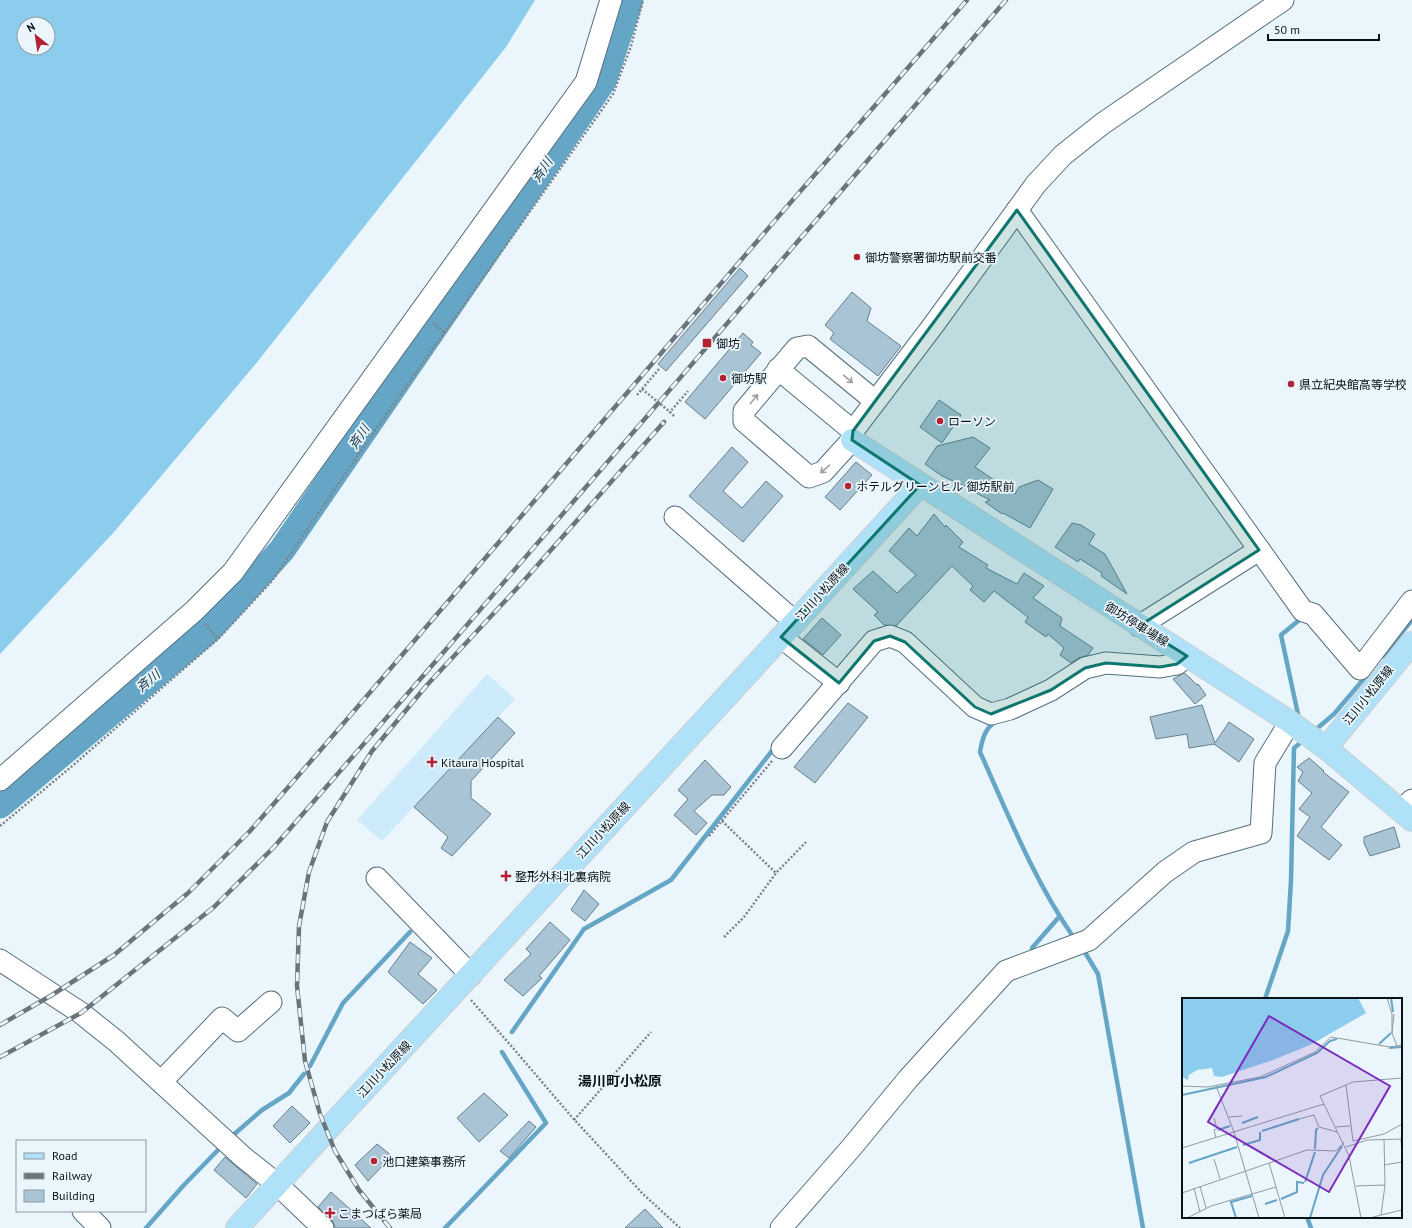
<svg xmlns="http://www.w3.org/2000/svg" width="1412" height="1228" font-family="'PT Sans','Noto Sans JP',sans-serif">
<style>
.built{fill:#ceebfb}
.forest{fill:#8ccdee;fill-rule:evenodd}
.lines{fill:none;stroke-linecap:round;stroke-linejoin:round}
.stream{stroke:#65a6c6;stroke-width:4.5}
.river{stroke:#65a6c6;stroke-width:27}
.building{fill:#a9c5d5;stroke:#657f8d}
.minor-casing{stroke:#56707e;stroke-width:23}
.major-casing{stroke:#cdd0d1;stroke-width:24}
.path{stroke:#7a858b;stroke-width:2.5;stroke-dasharray:2 2;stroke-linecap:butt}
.minor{stroke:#fff;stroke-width:21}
.major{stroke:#afe1f9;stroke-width:22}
.rail-casing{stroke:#6a757b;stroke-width:4.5}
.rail{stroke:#eaf5fc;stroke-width:3;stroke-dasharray:9;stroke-linecap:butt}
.path-bridge{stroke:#7a858b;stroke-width:2.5;stroke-dasharray:2 2;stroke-linecap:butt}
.oneway{stroke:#9ca0a2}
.marked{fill:#0f766e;fill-opacity:0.2;stroke:#0f766e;stroke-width:3;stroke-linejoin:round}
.poi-dot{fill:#b22032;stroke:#eaf5fc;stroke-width:1.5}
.labels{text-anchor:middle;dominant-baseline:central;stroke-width:3.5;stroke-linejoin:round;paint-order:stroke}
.poi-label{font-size:12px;fill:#071217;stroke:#eaf5fc;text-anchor:start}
.street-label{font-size:12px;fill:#071217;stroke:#eaf5fc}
.water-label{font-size:13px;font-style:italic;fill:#173644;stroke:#eaf5fc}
.quarter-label{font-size:14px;font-weight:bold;fill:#071217;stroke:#eaf5fc}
.inset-river{fill:none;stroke:#65a6c6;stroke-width:2}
.inset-road{fill:none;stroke:#8f9aa0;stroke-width:1}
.view{fill:#7b2cbf;fill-opacity:0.15;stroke:#7b2cbf;stroke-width:2}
.inset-edge{fill:none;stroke:#071217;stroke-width:2}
</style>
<rect width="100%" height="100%" fill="#eaf5fc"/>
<path class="built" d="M487,674l28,25 -133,142 -25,-21z"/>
<path class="forest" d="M0,0h535l-29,47 -248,314 -144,171 -114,122zM24,24h24v24h-24z"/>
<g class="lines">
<g class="stream">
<path d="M1383,656l29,-36"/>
<path d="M1299,719l-18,-84 22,-18"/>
<path d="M997,721c-12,6 -15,19 -17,31 28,62 53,126 92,183"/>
<path d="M1313,732l21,-18 34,-40"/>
<path d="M1083,949l15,25 45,254"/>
<path d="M1033,955l-1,-7 27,-31"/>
<path d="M1265,999l23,-68 3,-51 3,-132 10,-8"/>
<path d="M512,1032l72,-103 87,-49 104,-133"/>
<path d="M310,1066l33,-63 67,-71"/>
<path d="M231,1137l31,-27 27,-17 15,-19"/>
<path d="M1307,1217l4,11"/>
<path d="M146,1228l37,-42 36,-37"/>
<path d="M445,1228l101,-105 -44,-71"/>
</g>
<path class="river" d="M0,805l209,-175 73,-80 321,-469 27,-81"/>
</g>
<g class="building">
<path d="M740,268l8,8 -82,95 -8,-7z"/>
<path d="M852,292l19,16 -4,13 34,25 -23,30 -48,-37 4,-6 -9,-8z"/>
<path d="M743,333l10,9 -2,3 10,8 -56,66 -20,-17z"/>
<path d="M939,400l22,15 -19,28 -22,-16z"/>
<path d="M973,437l17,11 -15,19 40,27 4,-7 19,-7 15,9 -23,39 -27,-15 -1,1 -17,-12 5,-2 -20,-10 1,-1 -29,-13 -17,-12 12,-18z"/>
<path d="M732,447l16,15 -25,29 19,17 24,-27 17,15 -40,46 -54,-46z"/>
<path d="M856,462l16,13 -32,35 -15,-13z"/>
<path d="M934,514l11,13 1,-2 17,17 -4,5 29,18 -2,3 31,16 7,-11 20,13 -11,12 29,20 -2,8 33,22 -5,7 -9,3 -8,5 -11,-8 4,-7 -16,-14 -2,3 -21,-15 3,-5 -34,-26 -10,11 -14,-12 3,-4 -21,-20 -56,60 -12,-1 -10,-10 4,-3 -25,-23 20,-18 24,22 19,-18 -27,-24 20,-23 8,8z"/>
<path d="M1072,523l9,2 14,9 -6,10 16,10 22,40 -26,-18 1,-3 -22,-14 -2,3 -23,-15z"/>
<path d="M822,618l19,17 -18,20 -20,-16z"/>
<path d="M1184,673l5,4 8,8 1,-1 8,11 -11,9 -22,-25z"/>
<path d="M848,703l20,14 -53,66 -21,-16z"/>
<path d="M1202,705l13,38 14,-21 25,17 -15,23 -25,-18 -25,4 -2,-14 -31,5 -6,-22z"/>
<path d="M498,717l17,16 -44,48v17l20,16 -39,42 -11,-8 7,-11 -34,-30z"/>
<path d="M1309,758l15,13 -1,1 26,20 -28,35 21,18 -13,15 -32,-24 13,-19 -11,-8 13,-16 -14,-12 5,-9 -6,-5z"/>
<path d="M705,760l26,27 -7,8h-12l-18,16 13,12 -11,12 -22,-20 14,-16 -10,-9z"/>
<path d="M1394,827l6,20 -30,9 -6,-13v-6z"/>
<path d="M584,890l15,14 -14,17 -14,-11z"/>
<path d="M550,922l20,18 -31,36 3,2 -19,18 -19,-16 27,-26 -5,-5z"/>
<path d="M410,942l22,16 -14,16 19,16 -14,14 -35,-32z"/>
<path d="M484,1093l24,22 -29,27 -22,-24z"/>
<path d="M292,1106l18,17 -20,20 -17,-17z"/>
<path d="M529,1121l7,6 -27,31 -9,-7z"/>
<path d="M377,1144l15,12 -24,25 -13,-16z"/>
<path d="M225,1157l32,27 -11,14 -32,-28z"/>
<path d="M331,1192l40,36h-36l-1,-4 -2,-4 -14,-13z"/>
<path d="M645,1209l18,19h-38z"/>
</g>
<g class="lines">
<defs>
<g id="minor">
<path d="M1017,210l286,401 10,3 47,55 52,-68"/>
<path d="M778,369l75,62"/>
<path d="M875,401l-67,-55 -11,2 -53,63v10l65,56 14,-5 29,-32 1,-9 79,-104 104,-143 27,-29 39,-31 181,-124"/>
<path d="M675,517l120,105"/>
<path d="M1139,626l120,-76"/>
<path d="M781,637l58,46"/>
<path d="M782,748l92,-107 16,-5 15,6 70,65 16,7 19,-5 41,-19 34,-22 21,-5 54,4 17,-3 10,-8"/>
<path d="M0,780l194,-169 39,-39 353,-490 25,-82"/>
<path d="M1401,810l11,-10"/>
<path d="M377,878l94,97"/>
<path d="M0,960l81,53 35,28 127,116 34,27 46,44"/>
<path d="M161,1082l61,-64 16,13 33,-29"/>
<path d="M83,1211l17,17"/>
<path d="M781,1228l70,-80 57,-69 98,-108 83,-31 76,-68 29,-20 67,-19 4,-70 25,-41"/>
</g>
<g id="major">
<path d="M852,440l438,282 36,26 86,72"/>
<path d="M1326,748l86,-105"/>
<path d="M237,1228l558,-606 125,-137"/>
</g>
</defs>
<use href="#minor" class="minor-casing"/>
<use href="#major" class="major-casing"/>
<g class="path">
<path d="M433,323l12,10"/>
<path d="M637,395l22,-26"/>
<path d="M674,416l-4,-4 18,-21"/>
<path d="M205,624l13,15"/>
<path d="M722,821l54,52"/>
<path d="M0,826l71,-59 147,-128 54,-58 102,-149 239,-338 18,-48 12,-46"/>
<path d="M709,836l63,-75"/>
<path d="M724,937l20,-20 32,-44 30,-31"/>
<path d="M471,1000l42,48 58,68 72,78 37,34"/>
<path d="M574,1120l77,-88"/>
</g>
<use href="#minor" class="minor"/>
<use href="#major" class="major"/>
<defs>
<g id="rail">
<path d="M0,1025l52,-30 62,-40 74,-62 62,-62 74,-85 460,-536 183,-210"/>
<path d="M0,1057l81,-44 133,-106 60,-60 155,-178 577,-669"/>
<path d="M390,1228l-31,-38 -24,-39 -15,-37 -15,-53 -8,-75 2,-60 10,-54 18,-50 45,-71 55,-66 93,-100 144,-163"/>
</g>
</defs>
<use href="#rail" class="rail-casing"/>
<use href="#rail" class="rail"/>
<path class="path-bridge" d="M642,389l28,23"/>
</g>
<defs><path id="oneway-shaft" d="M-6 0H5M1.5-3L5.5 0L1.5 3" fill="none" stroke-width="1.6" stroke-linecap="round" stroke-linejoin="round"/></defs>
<g class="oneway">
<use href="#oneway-shaft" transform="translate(848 379) rotate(40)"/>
<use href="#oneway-shaft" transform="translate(754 399) rotate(-51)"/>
<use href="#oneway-shaft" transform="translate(825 469) rotate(139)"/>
</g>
<path class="marked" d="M1017,210l242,340 -120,76 48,30 -10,8 -17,3 -54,-4 -21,5 -34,22 -60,24 -16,-7 -70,-65 -15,-6 -16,5 -35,42 -58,-46 139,-152 -68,-45 1,-9z"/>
<g class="poi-dot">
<circle cx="857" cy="257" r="4"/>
<rect x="702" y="338" width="10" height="10" rx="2"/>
<circle cx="723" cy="378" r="4"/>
<circle cx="1291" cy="384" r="4"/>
<circle cx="940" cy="421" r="4"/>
<circle cx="848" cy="486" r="4"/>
<path d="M430 756h4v4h4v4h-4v4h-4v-4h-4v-4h4z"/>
<path d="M504 870h4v4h4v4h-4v4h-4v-4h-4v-4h4z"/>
<circle cx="374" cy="1161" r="4"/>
<path d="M328 1207h4v4h4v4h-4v4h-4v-4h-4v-4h4z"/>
</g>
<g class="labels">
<g class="poi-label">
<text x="865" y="257">御坊警察署御坊駅前交番</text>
<text x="716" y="343">御坊</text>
<text x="731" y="378">御坊駅</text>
<text x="1299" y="384">県立紀央館高等学校</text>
<text x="948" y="421">ローソン</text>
<text x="856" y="486">ホテルグリーンヒル 御坊駅前</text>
<text x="441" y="762">Kitaura Hospital</text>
<text x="515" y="876">整形外科北裏病院</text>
<text x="382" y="1161">池口建築事務所</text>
<text x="338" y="1213">こまつばら薬局</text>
</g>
<g class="street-label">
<text transform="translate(822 592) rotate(-48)">江川小松原線</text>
<text transform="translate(1137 624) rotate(32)">御坊停車場線</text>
<text transform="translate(1368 695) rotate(-51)">江川小松原線</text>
<text transform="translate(603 830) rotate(-47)">江川小松原線</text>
<text transform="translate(384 1069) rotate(-47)">江川小松原線</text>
</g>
<g class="water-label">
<text transform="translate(542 170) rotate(-56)">斉川</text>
<text transform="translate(359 437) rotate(-56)">斉川</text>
<text transform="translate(148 681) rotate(-40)">斉川</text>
</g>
<g class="quarter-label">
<text x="620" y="1081">湯川町小松原</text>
</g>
</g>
<g transform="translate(1182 998)">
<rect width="220" height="220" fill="#eaf5fc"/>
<path d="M0,0h176l8,15 -56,32 -37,15 -51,17 -8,-1 -2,-8 -15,2 -8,5 -1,5 -6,-3z" fill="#8ccdee"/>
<path class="inset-river" d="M209,0l2,14M197,46l12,-11M207,50l13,-1M0,97l84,-18 51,-24 13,-12 7,-2M60,125l16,-6M36,132l12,-4M80,133l37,-12M61,147l17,-5v-8M133,151l1,-19 2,-2M7,165l48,-16M123,184l10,-30M99,201l16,-7v-10l7,1M83,206l12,-4M54,220l-5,-16 21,-6M128,220l13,-43 19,-29"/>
<path class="inset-road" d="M205,0l5,16v19M212,16l-2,19 5,13M164,87l7,56 31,-7 18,-10M0,88l26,1 52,-10 55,-25 16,-15 59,10 12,-2M34,88l18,46 25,86M138,98l33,-14 49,-4M138,98l29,60 12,62M47,119l13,-1M32,120l3,11 -3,1 2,8M117,121l15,-4 5,12 18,5M154,129l14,-1M219,141l1,17M164,149l21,-7 35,-1M0,150l142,-44M32,161l6,20M87,165l16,55M202,167l18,-3M18,188l6,22M174,188l29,-1M12,190l6,24M0,195l125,-43 29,1 8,-9M199,217l21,-5M5,220l24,-12 65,-19M188,220l11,-3 4,-30 -1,-46"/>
<path class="view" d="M87,18l121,70 -61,106 -121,-70z"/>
<rect width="220" height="220" class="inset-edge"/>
</g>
<rect x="16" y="1140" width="130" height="72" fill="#eaf5fc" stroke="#8f9aa0"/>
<rect x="24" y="1153" width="20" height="6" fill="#afe1f9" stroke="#8f9aa0"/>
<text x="52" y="1160" font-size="12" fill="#071217">Road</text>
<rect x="24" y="1173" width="20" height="6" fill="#6a757b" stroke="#8f9aa0"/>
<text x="52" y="1180" font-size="12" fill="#071217">Railway</text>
<rect x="24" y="1190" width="20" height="12" fill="#a9c5d5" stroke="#8f9aa0"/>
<text x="52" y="1200" font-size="12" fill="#071217">Building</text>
<g transform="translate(36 36) rotate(330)"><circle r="19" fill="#eaf5fc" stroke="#8f9aa0"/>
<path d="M0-3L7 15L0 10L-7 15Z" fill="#b22032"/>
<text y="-6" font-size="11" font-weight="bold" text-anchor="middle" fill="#071217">N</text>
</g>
<path d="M1268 34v6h111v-6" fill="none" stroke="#071217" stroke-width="2"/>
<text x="1274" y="34" font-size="12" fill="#071217" stroke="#eaf5fc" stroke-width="3" paint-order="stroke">50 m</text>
</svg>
